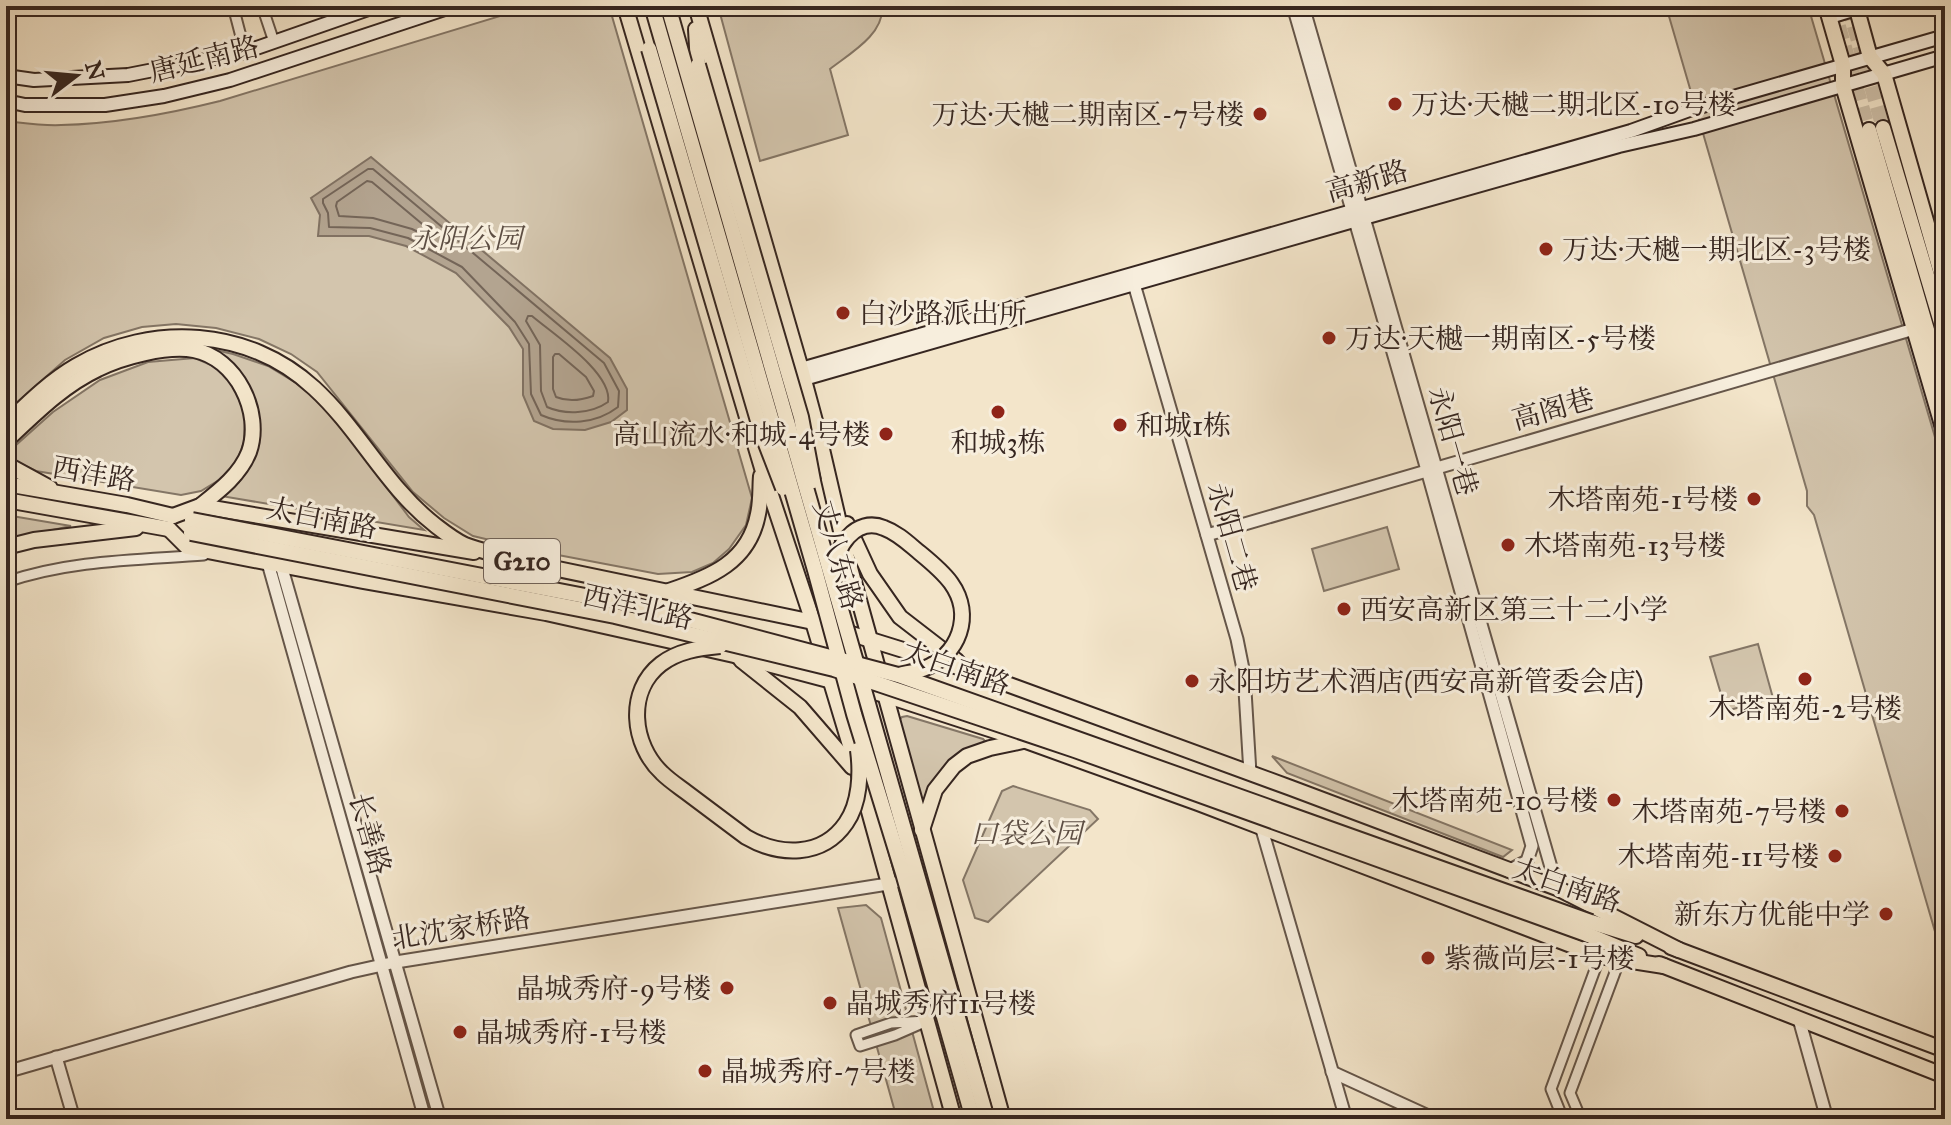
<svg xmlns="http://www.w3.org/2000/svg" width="1951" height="1125" font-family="'IM FELL Great Primer','Noto Serif SC',serif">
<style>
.green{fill:#d3c5ad;stroke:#847666;stroke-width:2}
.water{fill:#b3a490;stroke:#817263;stroke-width:2}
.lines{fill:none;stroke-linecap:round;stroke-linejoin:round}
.shore{stroke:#746558;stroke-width:2}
.trunk-tunnel{stroke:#cdbfa8;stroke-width:14;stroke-dasharray:14 7;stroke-linecap:butt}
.minor-casing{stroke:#65564a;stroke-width:13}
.tertiary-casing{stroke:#65564a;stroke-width:15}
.secondary-casing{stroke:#362620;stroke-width:16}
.primary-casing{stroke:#362620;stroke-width:18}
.trunk-casing{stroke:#362620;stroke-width:18}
.minor{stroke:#f7eedd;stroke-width:9}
.tertiary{stroke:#f7eedd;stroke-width:11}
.secondary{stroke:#f7eedd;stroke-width:12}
.primary{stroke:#f3e5ca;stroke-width:14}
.trunk{stroke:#f3e5ca;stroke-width:14}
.primary-bridge-casing{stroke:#362620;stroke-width:18;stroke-linecap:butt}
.primary-bridge{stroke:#f3e5ca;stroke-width:14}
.poi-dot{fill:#8f2418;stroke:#f7eedd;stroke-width:3}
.labels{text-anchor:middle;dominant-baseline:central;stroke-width:6;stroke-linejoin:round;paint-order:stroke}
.shield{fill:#f7eedd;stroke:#706259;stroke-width:2}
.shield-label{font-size:26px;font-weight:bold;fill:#362620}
.street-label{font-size:28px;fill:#362620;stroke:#f7eedd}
.poi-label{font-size:28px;fill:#362620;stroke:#f7eedd;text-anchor:start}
.park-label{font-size:28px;font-style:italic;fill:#5d4e43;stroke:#f7eedd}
</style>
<rect width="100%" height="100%" fill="#f3e5ca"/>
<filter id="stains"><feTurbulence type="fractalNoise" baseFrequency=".0025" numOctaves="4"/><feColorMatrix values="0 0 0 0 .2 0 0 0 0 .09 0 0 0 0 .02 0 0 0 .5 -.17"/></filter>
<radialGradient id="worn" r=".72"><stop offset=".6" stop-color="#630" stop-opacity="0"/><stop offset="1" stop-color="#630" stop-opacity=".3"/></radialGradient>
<g class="green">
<path d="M533,6h76l143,492 -6,27 -17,24 -16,14 -21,9 -34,2 -121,-23 -64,-15 -29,-18 -31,-26 -96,-120 -26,-18 -32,-15 -43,-11 -40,-4 -34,3 -38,11 -39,22 -59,52v-291c18,2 37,5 55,4 54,-1 107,-11 159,-24z"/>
<path d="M718,6h164c3,28 -33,48 -52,63l18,66 -88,26z"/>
<path d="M1666,6h142l137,465v495l-131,-451 -7,-9v-15z"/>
<path d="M211,349l22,5 35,12 43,26 30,35 68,90 15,13 -203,-34 18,-14 11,-24 5,-55z"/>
<path d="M195,358l25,11 15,20 10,26 -1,27 -8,22 -17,16 -18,11 -20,4 -145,-24 -30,-14v-3l47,-42 47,-32 48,-18z"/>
<path d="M6,515l65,11 -65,14z"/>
<path d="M1387,527l12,42 -75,22 -12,-42z"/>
<path d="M1758,644l15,54 -47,13 -16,-54z"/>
<path d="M907,716l76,23 3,3 -57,48 -6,14 -25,-82 4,-5z"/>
<path d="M1272,756l240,94 -9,7 -216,-84z"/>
<path d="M1013,786l77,24 8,9 -110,103 -13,-4 -12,-38 39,-89z"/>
<path d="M866,905l15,13 55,201h-39l-59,-211z"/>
</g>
<path class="water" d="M371,157l239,201 17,31v21l-16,12 -26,8 -32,-1 -19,-8 -11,-26v-46l-14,-22 -53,-54 -50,-27 -37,-10h-51l2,-21 -9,-17z"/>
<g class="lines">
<g class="shore">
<path d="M368,169h5l231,194 15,28 -1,16c-22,17 -52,19 -77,8l-10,-21 -2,-50 -14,-22 -53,-55 -54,-29 -38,-10 -41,-1 -1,-14 -5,-10v-4z"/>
<path d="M367,181l5,1 55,46 1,6 -4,1 -12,-6 -39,-11 -34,-2 -3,-10 1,-4z"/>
<path d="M528,316h4c21,18 81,57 76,86 -17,12 -43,13 -61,5l-6,-16 -1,-46 -14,-24z"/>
<path d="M555,354h4l27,23 8,14 -1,5c-11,4 -25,6 -37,1l-3,-8v-32z"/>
</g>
<g class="trunk-tunnel">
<path d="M1833,6l36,124"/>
<path d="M1848,6l35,122"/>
</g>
<defs>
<g id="minor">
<path d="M135,6l49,2 30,-2"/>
<path d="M233,6l12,46"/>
<path d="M262,6l12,36"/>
<path d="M6,582c64,-22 131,-22 198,-27"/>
<path d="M927,1021l-32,14 -35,11 -4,-11 35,-12z"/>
<path d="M1563,1119l-12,-30 49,-133"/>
<path d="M1581,1119l-11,-26 50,-134"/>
</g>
<g id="tertiary">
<path d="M1293,6l134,464 105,376 -5,15 -19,10"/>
<path d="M1303,6l254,882"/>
<path d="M1132,277l105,362 7,35 6,99"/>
<path d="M1207,535l707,-206"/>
<path d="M268,563l157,556"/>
<path d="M281,565l159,554"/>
<path d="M1261,826l85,293"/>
<path d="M1799,1019l28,100"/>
<path d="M56,1057l18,62"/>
<path d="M6,1072l345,-100 45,-10 498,-79"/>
<path d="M1332,1072l103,47"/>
</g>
<g id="secondary">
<path d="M1830,17l26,-8"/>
<path d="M6,76l28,4 94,-5 117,-23 132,-46"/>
<path d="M6,101l19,4h80l59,-9 66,-16 224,-74"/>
<path d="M801,369l830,-238 61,-22 253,-73"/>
<path d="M804,379l560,-161 255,-72 75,-17 251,-73"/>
</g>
<g id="primary">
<path d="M625,6l137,462 51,154 46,153 95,344"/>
<path d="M696,6l105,363 17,63 29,125 156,562"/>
<path d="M1826,6l17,59v21l102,349"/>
<path d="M1856,6l14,51 14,17 61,213"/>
<path d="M696,29l2,36"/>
<path d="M173,516l27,-10 274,46"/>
<path d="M847,524l23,50 30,43 57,44"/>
<path d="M169,529l18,18 176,34 183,32 188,42 151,40 141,46 172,62 402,153 64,10"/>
<path d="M495,556l318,66 161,50 317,116 266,100 122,62"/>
<path d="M669,591c42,-14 80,-29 89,-77 3,-13 2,-26 3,-38"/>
<path d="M741,660l59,47 52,60"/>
<path d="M922,830l13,-40 19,-24 13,-10 23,-8 33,-7"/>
<path d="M1591,922l45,14"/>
<path d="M1586,934l53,22"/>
<path d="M1671,947l274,103"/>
<path d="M1659,964l286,112"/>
</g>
<g id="trunk">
<path d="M1883,128l62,208"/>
<path d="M1869,130l76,262"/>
<path d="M6,424c22,-21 44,-43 70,-58 76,-44 173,-38 238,22 45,41 72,99 121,137 9,7 19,15 30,20 13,5 27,8 41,12"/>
<path d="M6,441c28,-26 56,-55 92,-72 24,-12 69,-24 96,-19 42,8 69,62 55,102 -9,23 -30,39 -49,54"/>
<path d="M6,464l44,24"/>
<path d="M6,484l121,21 46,11"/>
<path d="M6,500l163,29"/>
<path d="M6,547l28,-7 102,-12"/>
</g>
</defs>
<use href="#minor" class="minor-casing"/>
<use href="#tertiary" class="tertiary-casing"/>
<use href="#secondary" class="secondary-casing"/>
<use href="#primary" class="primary-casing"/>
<use href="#trunk" class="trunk-casing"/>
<use href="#minor" class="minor"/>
<use href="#tertiary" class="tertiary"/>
<use href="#secondary" class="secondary"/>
<use href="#primary" class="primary"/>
<use href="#trunk" class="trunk"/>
<defs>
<g id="primary-bridge">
<path d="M652,6l163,564 39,144 49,159 70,246"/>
<path d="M668,6l319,1113"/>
<path d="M649,49l112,382 22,57"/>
<path d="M698,65l103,352 12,64"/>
<path d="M192,520l445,86 261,69 693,247"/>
<path d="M191,533l424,83 219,53 241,81 511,184"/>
<path d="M835,574c-2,-26 21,-58 49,-46 14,5 25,16 36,25 11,9 23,19 31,30 23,32 8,73 -28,86 -8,3 -16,4 -24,6"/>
<path d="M720,646c-21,2 -42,5 -59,18 -35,27 -29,81 1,109 7,7 16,13 24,19 20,15 40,30 60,45 33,19 76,21 100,-14 14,-20 15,-50 12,-73"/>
</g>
</defs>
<use href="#primary-bridge" class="primary-bridge-casing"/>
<use href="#primary-bridge" class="primary-bridge"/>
</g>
<g class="poi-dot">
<circle cx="1395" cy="104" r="8"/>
<circle cx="1260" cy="114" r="8"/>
<circle cx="1546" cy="249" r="8"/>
<circle cx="843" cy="313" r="8"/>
<circle cx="1329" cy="338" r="8"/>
<circle cx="998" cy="412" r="8"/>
<circle cx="1120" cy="425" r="8"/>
<circle cx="886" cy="434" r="8"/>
<circle cx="1754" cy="499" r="8"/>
<circle cx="1508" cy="545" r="8"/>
<circle cx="1344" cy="609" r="8"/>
<circle cx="1805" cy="679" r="8"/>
<circle cx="1192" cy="681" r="8"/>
<circle cx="1614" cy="800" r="8"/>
<circle cx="1842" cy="811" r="8"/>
<circle cx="1835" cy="856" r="8"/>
<circle cx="1886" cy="914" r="8"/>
<circle cx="1428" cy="958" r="8"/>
<circle cx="727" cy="988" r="8"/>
<circle cx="830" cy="1003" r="8"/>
<circle cx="460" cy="1032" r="8"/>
<circle cx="705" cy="1071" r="8"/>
</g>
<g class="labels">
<rect class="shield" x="484" y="539" width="76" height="44" rx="6"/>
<g class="shield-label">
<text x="522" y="561">G210</text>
</g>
<g class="street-label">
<text transform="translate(204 59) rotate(-14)">唐延南路</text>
<text transform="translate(1367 181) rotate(-16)">高新路</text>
<text transform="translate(1553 409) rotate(-16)">高阁巷</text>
<text transform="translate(1453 441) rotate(74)">永阳一巷</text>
<text transform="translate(94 474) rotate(10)">西沣路</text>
<text transform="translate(322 518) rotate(11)">太白南路</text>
<text transform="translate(1232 537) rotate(74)">永阳二巷</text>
<text transform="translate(838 555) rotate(74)">丈八东路</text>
<text transform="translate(638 607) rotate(13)">西沣北路</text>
<text transform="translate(956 668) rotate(19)">太白南路</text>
<text transform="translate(370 834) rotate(74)">长善路</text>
<text transform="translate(1567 885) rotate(19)">太白南路</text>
<text transform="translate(461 928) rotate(-9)">北沈家桥路</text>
</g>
<g class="poi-label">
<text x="1411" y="104">万达·天樾二期北区-10号楼</text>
<text x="1244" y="114" text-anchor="end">万达·天樾二期南区-7号楼</text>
<text x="1562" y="249">万达·天樾一期北区-3号楼</text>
<text x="859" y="313">白沙路派出所</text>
<text x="1345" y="338">万达·天樾一期南区-5号楼</text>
<text x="1136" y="425">和城1栋</text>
<text x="870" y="434" text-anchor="end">高山流水·和城-4号楼</text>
<text x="998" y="442" text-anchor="middle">和城3栋</text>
<text x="1738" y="499" text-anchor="end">木塔南苑-1号楼</text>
<text x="1524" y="545">木塔南苑-13号楼</text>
<text x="1360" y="609">西安高新区第三十二小学</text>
<text x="1208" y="681">永阳坊艺术酒店(西安高新管委会店)</text>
<text x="1805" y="708" text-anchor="middle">木塔南苑-2号楼</text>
<text x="1598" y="800" text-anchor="end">木塔南苑-10号楼</text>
<text x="1826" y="811" text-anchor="end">木塔南苑-7号楼</text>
<text x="1819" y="856" text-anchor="end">木塔南苑-11号楼</text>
<text x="1870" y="914" text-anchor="end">新东方优能中学</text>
<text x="1444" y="958">紫薇尚层-1号楼</text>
<text x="711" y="988" text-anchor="end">晶城秀府-9号楼</text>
<text x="846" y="1003">晶城秀府11号楼</text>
<text x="476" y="1032">晶城秀府-1号楼</text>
<text x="721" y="1071">晶城秀府-7号楼</text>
</g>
<g class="park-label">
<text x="466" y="238">永阳公园</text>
<text x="1026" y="833">口袋公园</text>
</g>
</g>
<rect width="1951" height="1125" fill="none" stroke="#f3e5ca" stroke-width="32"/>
<rect x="8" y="8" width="1935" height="1109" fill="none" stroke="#362620" stroke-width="4"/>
<rect x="16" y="16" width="1919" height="1093" fill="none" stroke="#362620" stroke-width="2"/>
<g transform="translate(76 76) rotate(74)" stroke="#f7eedd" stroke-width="6" paint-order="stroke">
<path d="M0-6L14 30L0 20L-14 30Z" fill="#362620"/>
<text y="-12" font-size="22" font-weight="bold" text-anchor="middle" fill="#362620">N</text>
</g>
<rect width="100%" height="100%" filter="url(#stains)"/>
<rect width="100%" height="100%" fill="url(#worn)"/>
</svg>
